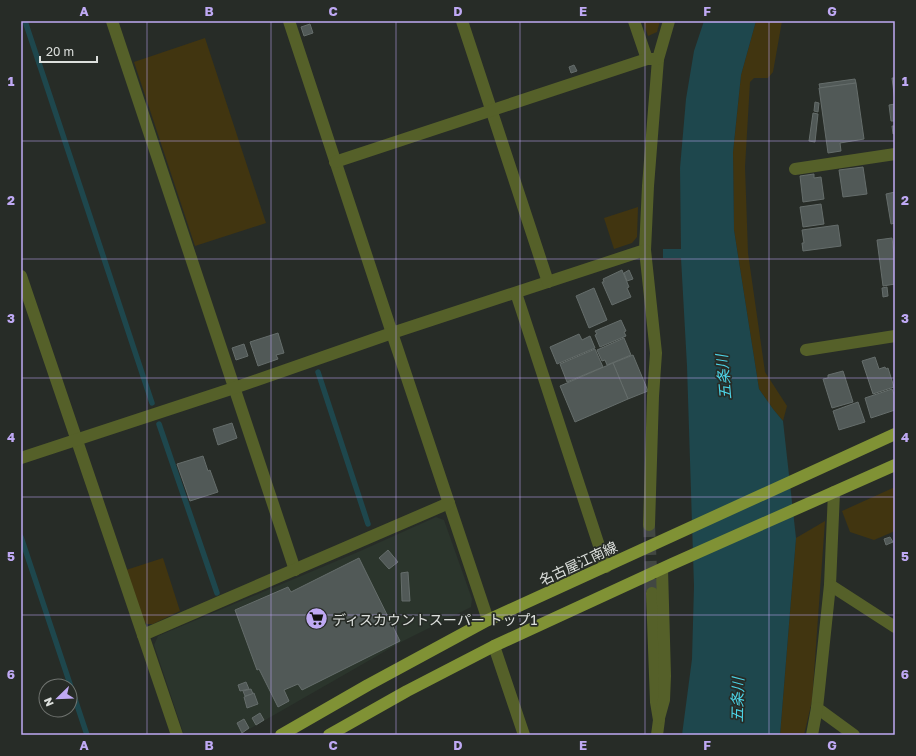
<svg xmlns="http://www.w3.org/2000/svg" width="916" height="756" font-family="'Golos Text','Noto Sans JP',sans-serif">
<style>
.built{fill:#2b352c}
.green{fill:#413510}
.water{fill:#1e474d}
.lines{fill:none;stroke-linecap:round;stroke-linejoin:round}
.stream{stroke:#1e474d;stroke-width:5.5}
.building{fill:#515957;stroke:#656d6b}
.street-tunnel{stroke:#424742;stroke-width:12;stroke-dasharray:12 6;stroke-linecap:butt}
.street{stroke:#556029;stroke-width:12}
.primary{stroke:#809235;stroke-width:12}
.grid{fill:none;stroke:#bfa9f4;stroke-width:1;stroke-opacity:0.55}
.labels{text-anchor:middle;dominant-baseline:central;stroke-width:3.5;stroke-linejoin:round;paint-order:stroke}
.street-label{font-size:14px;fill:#dde0dd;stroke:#272c27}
.poi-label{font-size:14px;fill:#dde0dd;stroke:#272c27;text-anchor:start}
.water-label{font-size:15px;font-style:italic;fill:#4cd3e6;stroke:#272c27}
.neatline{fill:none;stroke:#bfa9f4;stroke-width:1.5}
.grid-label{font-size:13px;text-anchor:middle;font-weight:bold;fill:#bfa9f4}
</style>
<rect width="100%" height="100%" fill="#272c27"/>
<path class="built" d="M436,517l8,3 28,79 -1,8 -68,34 -164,94h-55l-30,-90 4,-9 200,-84z"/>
<g class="green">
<path d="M643,21h17l-3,11 -9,4z"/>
<path d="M756,21h26l-9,51 -5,6h-14l-4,4 -5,85 3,86 17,119 22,34 -4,15 -10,-12 -14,-20 -25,-159 -1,-78 8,-77z"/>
<path d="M205,38l61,185 -71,23 -61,-184z"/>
<path d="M638,207l-1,30 -5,6 -18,6 -10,-31z"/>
<path d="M895,487v44l-21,9 -24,-8 -8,-21z"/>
<path d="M825,521l-13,180 -8,34h-24l16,-197z"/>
<path d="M163,558l17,53 -27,13h-6l-5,-4 -16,-50z"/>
</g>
<path class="water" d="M704,21h52l-15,54 -8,77 1,78 25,159 14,20 10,12 13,117 -16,197h-98l10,-76 2,-73 -7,-220 -6,-108h-18v-9h18l-1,-81 6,-69 8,-48z"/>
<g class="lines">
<g class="stream">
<path d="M25,21l127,382"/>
<path d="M318,372l50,152"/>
<path d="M159,424l58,169"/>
<path d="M21,537l66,198"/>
</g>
</g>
<g class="building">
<path d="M310,24l3,9 -9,3 -3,-9z"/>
<path d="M574,65l3,6 -6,2 -2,-6z"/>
<path d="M892,78h3v23z"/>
<path d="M855,79l1,4 -36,5 -1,-4z"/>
<path d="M856,83l8,56 -24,4 1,8 -13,2 -9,-65z"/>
<path d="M815,102l4,1 -1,9 -4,-1z"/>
<path d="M895,104v17h-4l-2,-16z"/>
<path d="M813,113l5,1 -3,28 -6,-1z"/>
<path d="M892,126h3v7l-2,1z"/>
<path d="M863,167l4,27 -24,3 -4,-27z"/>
<path d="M814,174v4l7,-1 3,22 -21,3 -3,-26z"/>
<path d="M895,192v34v-3l-4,1 -5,-30z"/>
<path d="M821,204l3,20 -21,3 -3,-20z"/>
<path d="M838,225l3,21 -38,5 -1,-8h2l-2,-13z"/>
<path d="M892,238l3,24v22l-12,2 -6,-46z"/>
<path d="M622,270l7,17 -2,1 4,9 -19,8 -10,-23h2l-1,-3z"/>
<path d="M629,270l4,9 -6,2 -3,-8z"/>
<path d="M887,287l1,9 -5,1 -1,-9z"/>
<path d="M594,288l13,32 -18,8 -13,-32z"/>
<path d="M621,320l5,11 -2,1 2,4 -26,11 -5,-12 2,-1 -2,-3z"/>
<path d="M278,333l6,20 -8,2 2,4 -20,7 -8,-24z"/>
<path d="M579,334l3,6 8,-4 5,12 -38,16 -7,-17z"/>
<path d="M624,338l7,17 -24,10 -2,-5 -3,1 -5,-11z"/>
<path d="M244,344l4,12 -12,4 -4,-12z"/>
<path d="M595,349l8,18 -36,15 -7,-18z"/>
<path d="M633,355l15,36 -20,8 -15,-36z"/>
<path d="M875,357l4,12 6,-2 1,2 2,-1 6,19 -21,7 -11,-33z"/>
<path d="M613,363l15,36 -53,23 -15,-36z"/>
<path d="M843,371l10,31 -21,6 -9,-29 5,-1v-3z"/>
<path d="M892,389l3,8v13l-24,8 -6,-20z"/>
<path d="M858,402l7,20 -26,8 -6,-19z"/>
<path d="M232,423l5,15 -19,7 -5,-16z"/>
<path d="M203,456l5,15 2,-1 8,22 -28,9 -13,-37z"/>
<path d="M890,537l3,5 -7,3 -2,-6z"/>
<path d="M388,550l10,12 -9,7 -10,-11z"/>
<path d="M359,558l41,83 -98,49 -4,-6 -14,6 5,11 -11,6 -19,-38 -2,1 -22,-60 53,-23 3,5z"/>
<path d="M408,572l2,29h-8l-1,-28z"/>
<path d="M246,682l3,7 -9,2 -2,-6z"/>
<path d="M251,689l2,5 -8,2 -2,-5z"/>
<path d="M254,693l4,11 -11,4 -3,-11z"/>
<path d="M260,713l4,7 -8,5 -4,-7z"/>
<path d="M244,719l5,9 -7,5 -5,-10z"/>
</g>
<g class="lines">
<path class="street-tunnel" d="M649,525l3,68"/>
<g class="street">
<path d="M112,21l183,549"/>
<path d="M289,21l103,312 253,-83 3,-64 10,-127"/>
<path d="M462,21l86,261"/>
<path d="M634,21l13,38"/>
<path d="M335,162l312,-103h11l11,-38"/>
<path d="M795,169l100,-15"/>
<path d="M645,250l11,103 -3,43 -4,129"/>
<path d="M21,276l156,459"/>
<path d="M516,293l90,274"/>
<path d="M806,350l89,-14"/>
<path d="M21,458l213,-70 158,-55 96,287"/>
<path d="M834,492l-4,93 -13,123 37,27"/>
<path d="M830,585l65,42"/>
<path d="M652,593l4,109 3,18 -2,15"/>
<path d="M143,635l306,-132"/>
<path d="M494,646l30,89"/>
<path d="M659,718l5,-18 1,-24 -3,-107"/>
<path d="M812,735l5,-27"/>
</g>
<g class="primary">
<path d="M281,735l87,-50 120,-65 407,-186"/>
<path d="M329,735l78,-44 87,-45 178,-82 223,-99"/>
</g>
</g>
<path class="grid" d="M147,21v714M271,21v714M396,21v714M520,21v714M645,21v714M769,21v714M21,141h874M21,259h874M21,378h874M21,497h874M21,615h874"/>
<defs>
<symbol id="supermarket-disc" viewBox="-11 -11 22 22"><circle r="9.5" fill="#bfa9f4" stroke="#272c27"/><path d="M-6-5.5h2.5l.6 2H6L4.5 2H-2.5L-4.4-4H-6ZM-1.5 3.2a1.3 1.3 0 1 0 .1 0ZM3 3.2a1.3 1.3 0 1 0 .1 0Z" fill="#111"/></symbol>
</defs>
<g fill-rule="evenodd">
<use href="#supermarket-disc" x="304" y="606" width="25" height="25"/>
</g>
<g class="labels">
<g class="street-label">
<text transform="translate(578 563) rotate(-25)">名古屋江南線</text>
</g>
<g class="poi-label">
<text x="332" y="619">ディスカウントスーパー トップ1</text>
</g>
<g class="water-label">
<text transform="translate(723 377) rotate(-95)">五条川</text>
<text transform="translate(737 700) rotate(-89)">五条川</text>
</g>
</g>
<rect width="916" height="756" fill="none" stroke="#272c27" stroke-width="44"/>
<g transform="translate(58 698) rotate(247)"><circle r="19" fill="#272c27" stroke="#707470"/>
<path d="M0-3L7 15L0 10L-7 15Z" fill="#bfa9f4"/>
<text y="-6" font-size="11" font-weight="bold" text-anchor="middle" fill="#dde0dd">N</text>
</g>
<path d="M40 56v6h57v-6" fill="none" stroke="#dde0dd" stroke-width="2"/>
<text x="46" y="56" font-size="12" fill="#dde0dd" stroke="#272c27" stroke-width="3" paint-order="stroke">20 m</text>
<rect x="22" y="22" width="872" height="712" class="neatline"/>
<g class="grid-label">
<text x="84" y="16">A</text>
<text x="209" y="16">B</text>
<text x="333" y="16">C</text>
<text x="458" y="16">D</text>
<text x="583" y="16">E</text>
<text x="707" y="16">F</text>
<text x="832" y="16">G</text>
<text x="11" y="86">1</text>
<text x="905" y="86">1</text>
<text x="11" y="205">2</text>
<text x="905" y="205">2</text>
<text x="11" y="323">3</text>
<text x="905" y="323">3</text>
<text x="11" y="442">4</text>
<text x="905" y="442">4</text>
<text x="11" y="561">5</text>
<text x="905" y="561">5</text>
<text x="11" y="679">6</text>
<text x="905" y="679">6</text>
<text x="84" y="750">A</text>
<text x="209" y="750">B</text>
<text x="333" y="750">C</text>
<text x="458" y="750">D</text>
<text x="583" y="750">E</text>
<text x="707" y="750">F</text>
<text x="832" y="750">G</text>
</g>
</svg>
